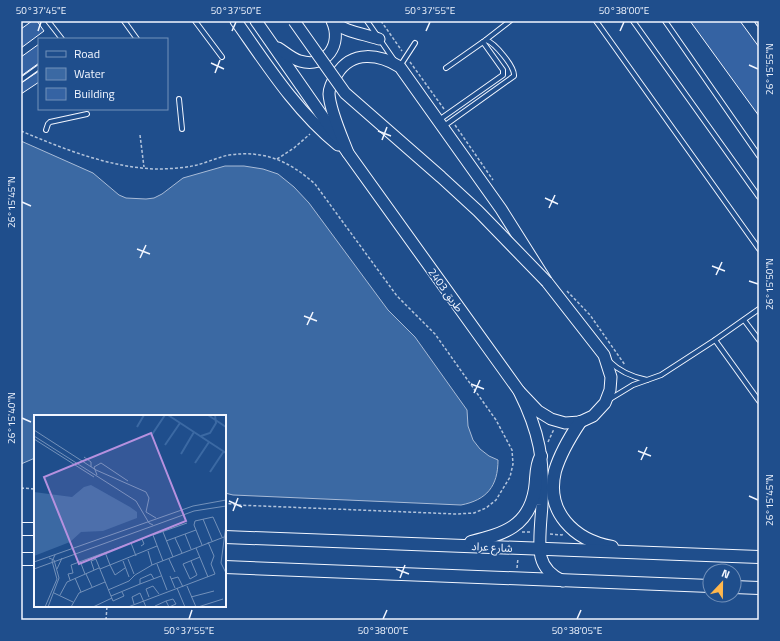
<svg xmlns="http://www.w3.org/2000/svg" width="780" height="641" font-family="'Titillium Web','Noto Sans Arabic',sans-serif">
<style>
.water{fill:#3b69a3;stroke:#a8bbd7}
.building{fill:#3563a3;stroke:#f2f6ff}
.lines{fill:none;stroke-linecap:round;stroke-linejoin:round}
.service-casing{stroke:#f2f6ff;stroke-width:6}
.secondary-casing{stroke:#f2f6ff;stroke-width:13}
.primary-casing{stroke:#f2f6ff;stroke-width:14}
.path{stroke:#b3c4dc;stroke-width:1.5;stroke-dasharray:3 2;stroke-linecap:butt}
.service{stroke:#1f4e8c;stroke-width:4}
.secondary{stroke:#1f4e8c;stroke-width:11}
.primary{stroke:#1f4e8c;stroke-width:12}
.secondary-bridge-casing{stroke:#f2f6ff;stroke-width:13;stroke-linecap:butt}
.secondary-bridge{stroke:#1f4e8c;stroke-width:11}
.ticks{fill:none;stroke:#f2f6ff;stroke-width:1.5}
.labels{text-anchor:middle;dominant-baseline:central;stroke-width:3;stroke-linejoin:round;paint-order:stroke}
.street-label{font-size:11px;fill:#f2f6ff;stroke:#1f4e8c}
.inset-river{fill:none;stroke:#3b69a3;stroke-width:2}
.inset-road{fill:none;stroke:#7391ba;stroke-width:1}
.view{fill:#b691df;fill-opacity:0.15;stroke:#b691df;stroke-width:2}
.inset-edge{fill:none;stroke:#f2f6ff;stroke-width:2}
.neatline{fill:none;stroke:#f2f6ff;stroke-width:1.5}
.ticks-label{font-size:10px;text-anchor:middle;fill:#f2f6ff}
</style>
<rect width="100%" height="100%" fill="#1f4e8c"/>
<path class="water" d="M21,141l72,32 26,22 7,3 20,1 8,-1 8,-4 21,-16 42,-12h19l19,3 15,5 16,13 15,16 79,107 27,27 52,73 1,16 5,14 7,9 9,7 9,4c0,26 -11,40 -37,45l-228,-10 -8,-2v-77h-190v42l-14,6z"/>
<g class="building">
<path d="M32,21h5l7,10 -23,17v-19z"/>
<path d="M690,21h50l19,26v69z"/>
<path d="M39,44v19l-18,13v-19z"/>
<path d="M39,71v11l-18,12v-11z"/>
</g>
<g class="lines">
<defs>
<g id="service">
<path d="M48,21l14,18"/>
<path d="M124,21l13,18"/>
<path d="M195,21l27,36"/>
<path d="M367,21l27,39"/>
<path d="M596,21l163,228"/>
<path d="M633,21l126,176"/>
<path d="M665,21l94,135"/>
<path d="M757,21l2,3"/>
<path d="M400,66l15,-23"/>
<path d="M446,68l37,-26 27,-21"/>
<path d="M21,80l18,-13"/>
<path d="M179,99l3,30"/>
<path d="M439,120l64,-45v-5l-20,-28"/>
<path d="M444,126l70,-50c1,-9 -19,-33 -28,-36"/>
<path d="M46,130l2,-6 2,-2 37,-8"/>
<path d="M744,320l15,20"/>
<path d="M715,340l44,61"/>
<path d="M609,361c11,11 23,16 38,19"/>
<path d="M610,399l23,-14 28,-10 54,-35 44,-31"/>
</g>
<g id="secondary">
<path d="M236,21c31,44 60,90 102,124"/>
<path d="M256,21l92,132 171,238c21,42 25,68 23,114 -1,15 -4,39 -1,52 3,12 11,19 22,24"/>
<path d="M333,21c11,11 32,13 46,18"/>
<path d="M278,48c7,4 14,11 22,13 26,8 43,-17 32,-40"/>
<path d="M348,153c-6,-16 -18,-42 -19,-59 0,-7 4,-14 8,-20 15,-24 42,-20 63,-7l101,142 46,73 57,73 7,22 -1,13 -5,13 -12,13 -13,6 -15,1 -14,-4 -13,-8 -19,-20"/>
</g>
<g id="primary">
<path d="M580,422c-10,15 -20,32 -25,49 -10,41 19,69 57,76"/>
<path d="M21,529h14"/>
<path d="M225,537l534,20"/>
<path d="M471,542c32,-8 58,-15 64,-53 2,-12 0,-22 6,-33"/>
<path d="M21,559h14"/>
<path d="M225,567l485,19"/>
<path d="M734,587l25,1"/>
</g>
</defs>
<use href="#service" class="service-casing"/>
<use href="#secondary" class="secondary-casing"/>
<use href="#primary" class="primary-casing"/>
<g class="path">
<path d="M381,21l21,30"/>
<path d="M410,62l34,47"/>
<path d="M455,125l38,55"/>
<path d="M21,131c43,18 87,36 134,38 14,0 29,-1 42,-4 11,-3 22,-8 32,-10 36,-5 60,6 86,29l82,112 38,38 61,86 16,30 1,14 -3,13 -14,23 -10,8 -12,5 -18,1 -219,-9 -12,-2"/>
<path d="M140,135l4,32"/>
<path d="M277,159l17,-11 16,-14"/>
<path d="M567,291l23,24 35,50"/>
<path d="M548,442l6,-13"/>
<path d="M21,488l14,1"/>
<path d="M522,532h8"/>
<path d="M550,534l12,1 2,-2"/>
<path d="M517,568l1,-10"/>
<path d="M715,596h14"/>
<path d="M106,620l1,-14"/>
</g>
<use href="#service" class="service"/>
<use href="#secondary" class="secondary"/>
<use href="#primary" class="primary"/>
<defs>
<path id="secondary-bridge" d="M294,21l51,72 96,84 37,34 69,71"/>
</defs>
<use href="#secondary-bridge" class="secondary-bridge-casing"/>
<use href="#secondary-bridge" class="secondary-bridge"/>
</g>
<path class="ticks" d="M38,31l3,-9M232,31l4,-9M426,31l4,-9M620,31l4,-9M211,63l13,6M749,65l9,4M215,73l5,-13M378,131l13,5M382,140l5,-13M545,198l13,6M22,202l9,4M549,208l6,-13M137,249l13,5M140,258l6,-13M712,266l13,5M716,275l6,-13M749,281l9,3M304,316l13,5M307,325l6,-13M471,384l13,5M474,393l6,-13M22,418l9,4M638,451l13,5M641,460l6,-13M749,496l9,4M229,501l13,6M233,511l5,-13M396,569l13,5M400,578l5,-13M189,619l3,-9M383,619l4,-9M577,619l4,-9"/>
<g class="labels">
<g class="street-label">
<text transform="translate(446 290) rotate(54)">طريق 2403</text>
<text transform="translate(492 547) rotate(3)">شارع عراد</text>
</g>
</g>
<g transform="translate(34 415)">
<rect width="192" height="192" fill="#1f4e8c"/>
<path d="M57,70l39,22 7,5v6l-34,13 -22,1 -11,10 -36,14v-64l38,5 12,-10z" fill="#3b69a3"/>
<path class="inset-river" d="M134,0l58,38M174,0l18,12M103,12l7,-12M117,21l14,-21M167,21l9,-3 6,-10 -1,-8M131,30l15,-22M147,39l13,-22M161,48l14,-21M176,57l14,-21"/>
<path class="inset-road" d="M0,15l62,40 50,22 3,6 -3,14 10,6M0,21l102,65 13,22 4,2M0,24l60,38M50,42l7,5v5M63,60l-3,-8 7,-4 27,18M169,104l9,22M192,110l-5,38 5,10M129,117l10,25M151,119l6,15M141,123l7,15M132,126l30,-11M97,128l5,13M168,130l-8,-20 1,-4 18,-4 9,20M162,133l12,29M114,136l4,14M71,137l5,13M61,142l18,44M94,144l6,15M135,144l6,13M46,146l5,13M89,146l6,16M129,146l-10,-26 34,-12M157,146l6,14 -7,4 -7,-15 17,-7M0,147l159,-56 33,-6M123,149l10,26M76,150l5,10 10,-7M0,154l160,-58 32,-5M23,154l5,-11M66,154l57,-23M60,155l-3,-9 5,-2M52,159l6,13M136,161l5,12M41,163l6,14M137,164l7,-2 5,10M36,165l-2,-6 5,-1 -2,-8 71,-26 2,5 -3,2M106,169l21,-8M153,171l9,21M143,173l8,19M74,175l21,-9 6,-6 17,-10 72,-28M20,178l19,9M26,180l7,-13 32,-14M77,181l29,-12v-5l11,-5 3,5M115,182l-3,-8 7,-3 6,8M157,182l23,-6M79,186l11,-5 -2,-4M100,189l-2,-7 8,-4 6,14M121,191l11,-5M11,192l12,-28 -5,-18 3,-6M14,192l11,-29 -5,-18 -5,-2M37,192l8,-14 26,-11M59,192l19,-9M94,192l87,-33 -4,-10 3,-8 -6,-14M135,192l-3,-6 7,-2 3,5 -7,3M164,192l25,-8"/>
<path class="view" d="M117,18l35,88 -107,43 -35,-87z"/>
<rect width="192" height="192" class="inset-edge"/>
</g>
<rect width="780" height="641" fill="none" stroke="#1f4e8c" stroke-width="44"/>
<rect x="38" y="38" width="130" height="72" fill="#1f4e8c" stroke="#7391ba"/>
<rect x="46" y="51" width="20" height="6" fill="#1f4e8c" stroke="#7391ba"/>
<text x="74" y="58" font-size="12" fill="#f2f6ff">Road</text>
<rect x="46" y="68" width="20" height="12" fill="#3b69a3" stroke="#7391ba"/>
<text x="74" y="78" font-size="12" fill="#f2f6ff">Water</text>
<rect x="46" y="88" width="20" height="12" fill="#3563a3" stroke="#7391ba"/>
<text x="74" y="98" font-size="12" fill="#f2f6ff">Building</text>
<g transform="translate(722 583) rotate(22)"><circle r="19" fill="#1f4e8c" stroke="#7391ba"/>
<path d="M0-3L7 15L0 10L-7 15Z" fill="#ffb74d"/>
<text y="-6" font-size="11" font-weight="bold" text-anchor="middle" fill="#f2f6ff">N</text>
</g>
<rect x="22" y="22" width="736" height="597" class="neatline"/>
<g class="ticks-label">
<text x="41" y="14">50°37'45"E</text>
<text x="236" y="14">50°37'50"E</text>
<text x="430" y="14">50°37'55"E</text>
<text x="624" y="14">50°38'00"E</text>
<text transform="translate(769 69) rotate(-90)" y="4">26°15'55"N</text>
<text transform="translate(11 202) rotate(-90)" y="4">26°15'45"N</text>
<text transform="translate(769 284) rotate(-90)" y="4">26°15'50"N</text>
<text transform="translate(11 418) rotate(-90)" y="4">26°15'40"N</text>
<text transform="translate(769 500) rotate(-90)" y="4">26°15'45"N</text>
<text x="189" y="634">50°37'55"E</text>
<text x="383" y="634">50°38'00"E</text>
<text x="577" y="634">50°38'05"E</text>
</g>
</svg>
